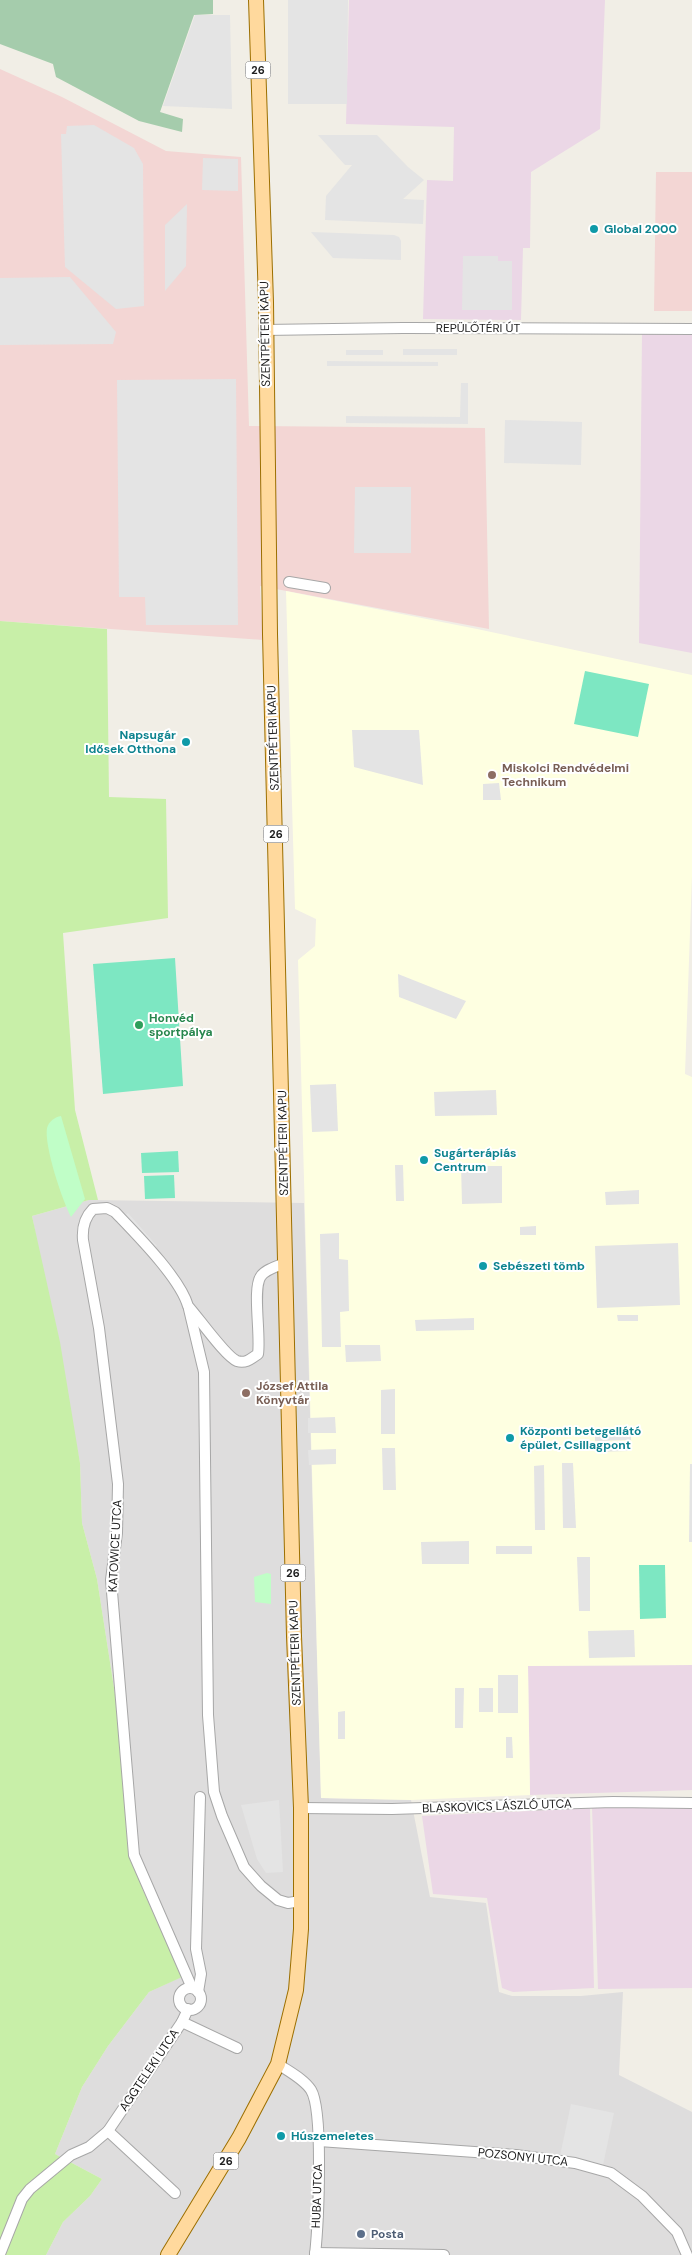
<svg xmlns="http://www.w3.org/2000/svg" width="692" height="2255" font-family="'DM Sans',sans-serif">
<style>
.residential{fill:#dedddd}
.commercial{fill:#f3d6d4}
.industrial{fill:#ebd7e6}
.education{fill:#feffe1}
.grass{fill:#c8efa8}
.cemetery{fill:#a5ccac}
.park{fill:#c0fec7}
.pitch{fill:#7de7c2}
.parking{fill:#e4e4e4}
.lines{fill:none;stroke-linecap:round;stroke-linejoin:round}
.minor-casing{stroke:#a7a7a7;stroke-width:12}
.major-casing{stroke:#9c6f00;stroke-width:16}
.minor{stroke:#fff;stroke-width:10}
.major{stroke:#ffd99d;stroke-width:14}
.culture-dot{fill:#0f9aa8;stroke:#fff;stroke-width:2}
.education-dot{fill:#8d6e63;stroke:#fff;stroke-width:2}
.leisure-dot{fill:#2e9e5b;stroke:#fff;stroke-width:2}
.service-dot{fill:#5c6f8a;stroke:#fff;stroke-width:2}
.labels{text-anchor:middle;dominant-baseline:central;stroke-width:4;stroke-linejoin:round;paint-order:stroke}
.shield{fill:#fff;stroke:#636363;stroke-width:1}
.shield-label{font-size:11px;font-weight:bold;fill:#202020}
.culture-label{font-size:12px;font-weight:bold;fill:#0d838f;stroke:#fff;text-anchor:start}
.street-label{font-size:12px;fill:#202020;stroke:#fff}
.education-label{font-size:12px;font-weight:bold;fill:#785e54;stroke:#fff;text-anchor:start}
.leisure-label{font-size:12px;font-weight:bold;fill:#27864d;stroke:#fff;text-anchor:start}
.service-label{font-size:12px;font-weight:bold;fill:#4e5e75;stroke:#fff;text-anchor:start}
</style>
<rect width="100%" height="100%" fill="#f1eee6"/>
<path class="residential" d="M89,1200l215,3 17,595 90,2 19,97 56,6 13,89 13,4h69l42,-4 -4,83 73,37v143h-646l17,-33 27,-26 12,-17 -47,-25 27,-67 26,-41 41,-54 32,-15 -39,-89 -18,-136 -27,-173 -15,-56 -2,-60 -48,-247z"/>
<g class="commercial">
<path d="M0,69l62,28 104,54 75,6 8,269 236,2 4,201 -229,-43 3,54 -263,-19z"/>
<path d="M656,172h36v139h-38z"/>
</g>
<g class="industrial">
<path d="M349,0h256l-5,129 -69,43 -1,76h-7l-2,72 -98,-1 4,-139 26,1 1,-54 -108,-3z"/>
<path d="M642,334l50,1v318l-53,-10z"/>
<path d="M692,1665v125l-162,5 -2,-129z"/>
<path d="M692,1805v183l-94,1 -6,-182z"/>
<path d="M590,1808l4,180 -81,4 -11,-4 -15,-90 -54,-4 -11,-78z"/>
</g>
<path class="education" d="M286,591l191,38 215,46v200l-7,199 7,3v588l-164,1 2,129 -119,5 -90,-2 -23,-838 17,-14 1,-27 -21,-10z"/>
<path class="grass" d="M0,621l107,8 2,168 57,2 2,119 -105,15 12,177 23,90h-9l-57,16 28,126 20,121 2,60 15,56 27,173 18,136 40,89 -33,15 -41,54 -26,41 -27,67 47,25 -12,17 -27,26 -17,33h-46z"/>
<path class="cemetery" d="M0,0h213v14l-19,1 -34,97 23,7 -1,13 -43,-11 -83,-44 -3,-13 -53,-20z"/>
<g class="park">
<path d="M61,1116l24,83 -14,18c-9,-17 -27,-71 -24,-89 2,-7 8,-11 14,-12z"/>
<path d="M267,1573l4,1v30l-16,-2 -1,-25z"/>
</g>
<g class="pitch">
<path d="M585,671l64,13 -11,53 -64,-13z"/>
<path d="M175,958l8,128 -80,8 -10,-130z"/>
<path d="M178,1151l1,21 -37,1 -1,-20z"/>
<path d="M174,1175l1,23 -30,1 -1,-23z"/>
<path d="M639,1565h26l1,53 -26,1z"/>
</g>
<g class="parking">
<path d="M288,0h60l-1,104h-59z"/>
<path d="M195,15h35l2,94 -69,-3z"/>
<path d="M94,125l40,23 9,16 1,142 -28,3 -51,-42 -4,-133h5l1,-8z"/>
<path d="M318,135h59l31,32 16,13 -21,19 21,1 -1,24 -98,-4 1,-24 26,-31h-7z"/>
<path d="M203,158l35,1v32l-36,-1z"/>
<path d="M187,204l-1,62 -21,25v-66z"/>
<path d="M311,232l83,3 5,2 2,4v19l-68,-2z"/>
<path d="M463,256h35v5h14v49h-50z"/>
<path d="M70,277l46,55 -3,12 -113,1v-67z"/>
<rect x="403" y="349" width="54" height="6"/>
<rect x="346" y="350" width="37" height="5"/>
<path d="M327,361l111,1v4h-111z"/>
<path d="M236,379l2,246h-92l-1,-28h-26l-2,-217z"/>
<path d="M461,383h7v41l-122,-1v-7l114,1z"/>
<path d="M505,420l77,2 -1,43 -77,-2z"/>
<path d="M355,487h56v66h-57z"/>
<path d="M352,730h67l4,55 -69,-18z"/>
<path d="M499,783l2,17h-18v-16z"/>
<path d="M398,974l68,27 -10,18 -57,-22z"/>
<path d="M336,1084l2,47 -26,1 -2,-47z"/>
<path d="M496,1090l1,25 -62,1 -1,-24z"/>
<path d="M395,1165h8l1,36h-8z"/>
<path d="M461,1166h41v37l-40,1z"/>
<path d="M639,1190v14l-33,1 -1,-13z"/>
<path d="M128,1213l29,33 -6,5 -30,-32z"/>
<path d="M536,1226v9h-16v-8z"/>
<path d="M339,1233v26l9,1 1,51 -9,1 1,35h-19l-2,-113z"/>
<path d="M678,1243l2,62 -83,3 -2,-62z"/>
<path d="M617,1315h21v6h-20z"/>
<path d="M474,1318v12l-58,1 -1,-11z"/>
<path d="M345,1345h35l1,16 -35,1z"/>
<path d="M395,1389v45h-14v-44z"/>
<path d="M335,1417l1,16h-28v-15z"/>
<path d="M631,1435v5l-36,1v-5z"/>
<path d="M598,1446h30v5l-30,1z"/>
<path d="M382,1448h13l1,42h-13z"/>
<path d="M336,1449v15l-27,1 -1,-15z"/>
<path d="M562,1463h11l3,65h-13z"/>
<path d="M690,1464h2v78h-3z"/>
<path d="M544,1465l1,65h-10l-1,-64z"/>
<path d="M469,1541v23h-47l-1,-22z"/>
<rect x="496" y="1546" width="36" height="8"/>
<path d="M577,1557h13v54h-11z"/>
<path d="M634,1630l1,27 -46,1 -1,-27z"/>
<rect x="498" y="1675" width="20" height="38"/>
<path d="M455,1688h9l-1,40h-8z"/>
<rect x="479" y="1688" width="14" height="24"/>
<path d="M345,1711v28h-7v-27z"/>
<path d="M506,1737h6l1,21h-7z"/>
<path d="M279,1800l4,72 -17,1 -9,-14 -16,-54z"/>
<path d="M571,2104l43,9 -11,52 -43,-9z"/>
</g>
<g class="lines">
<defs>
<g id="minor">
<path d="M264,330l139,-2 289,1"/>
<path d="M289,582l36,6"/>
<path d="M189,1309l15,63 4,343 6,77 8,24 22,51 17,19 17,14 10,3 13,-2"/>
<path d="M301,1808l91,1 221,-7 79,1"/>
<path d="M192,1988l-58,-133 -23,-275 6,-47 1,-49 -19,-156 -16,-88c-1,-12 1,-22 10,-31l14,-1 8,4c21,22 65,66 73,94 10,11 38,51 49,55 9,3 15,-3 21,-7 3,-19 -6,-66 3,-78 5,-7 17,-10 24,-13"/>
<circle cx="190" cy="1999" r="11"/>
<path d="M198,1992l3,-18 -5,-25 4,-152"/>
<path d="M182,2022l55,26"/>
<path d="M278,2064c10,7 26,15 33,26 13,21 7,137 4,165"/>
<path d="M108,2131l67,62"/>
<path d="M319,2141l197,14 59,8 36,10 31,23 35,36 10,23"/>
<path d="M315,2253l129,2"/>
<path d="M0,2254l22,-55 8,-10 41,-34 18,-8 19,-16 74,-109 6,-13"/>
</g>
<path id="major" d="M168,2255l71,-117 39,-74 18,-74 5,-61v-121l-7,-172 -24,-1002 -4,-332 -10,-302"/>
</defs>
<use href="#minor" class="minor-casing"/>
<use href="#major" class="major-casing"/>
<use href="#minor" class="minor"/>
<use href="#major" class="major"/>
</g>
<g class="culture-dot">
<circle cx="594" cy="229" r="5"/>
<circle cx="186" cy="742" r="5"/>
<circle cx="424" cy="1160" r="5"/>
<circle cx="483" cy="1266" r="5"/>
<circle cx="510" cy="1438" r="5"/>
<circle cx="281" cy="2136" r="5"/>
</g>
<g class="education-dot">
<circle cx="492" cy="775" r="5"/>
<circle cx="246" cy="1393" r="5"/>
</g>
<circle class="leisure-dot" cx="139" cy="1025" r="5"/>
<circle class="service-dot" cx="361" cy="2234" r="5"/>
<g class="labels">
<g class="shield">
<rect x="245.5" y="61.5" width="25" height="17" rx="4"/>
<rect x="263.5" y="825.5" width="25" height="17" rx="4"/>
<rect x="280.5" y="1564.5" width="25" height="17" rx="4"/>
<rect x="213.5" y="2152.5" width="25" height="17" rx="4"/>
</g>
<g class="shield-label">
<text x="258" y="70">26</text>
<text x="276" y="834">26</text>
<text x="293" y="1573">26</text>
<text x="226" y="2161">26</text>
</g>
<g class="culture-label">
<text x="604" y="229">Global 2000</text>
<text x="176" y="735" text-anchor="end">Napsugár<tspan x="176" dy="14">Idősek Otthona</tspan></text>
<text x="434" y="1153">Sugárterápiás<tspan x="434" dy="14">Centrum</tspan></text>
<text x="493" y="1266">Sebészeti tömb</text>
<text x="520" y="1431">Központi betegellátó<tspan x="520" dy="14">épület, Csillagpont</tspan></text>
<text x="291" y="2136">Húszemeletes</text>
</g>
<g class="street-label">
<text x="478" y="328">REPÜLŐTÉRI ÚT</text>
<text transform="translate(265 334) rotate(-91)">SZENTPÉTERI KAPU</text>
<text transform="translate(273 738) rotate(-92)">SZENTPÉTERI KAPU</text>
<text transform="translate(283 1143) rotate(-91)">SZENTPÉTERI KAPU</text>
<text transform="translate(115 1546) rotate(-87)">KATOWICE UTCA</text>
<text transform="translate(295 1653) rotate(-92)">SZENTPÉTERI KAPU</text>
<text transform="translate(497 1806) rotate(-2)">BLASKOVICS LÁSZLÓ UTCA</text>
<text transform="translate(149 2070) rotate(-56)">AGGTELEKI UTCA</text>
<text transform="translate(523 2157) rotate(6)">POZSONYI UTCA</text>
<text transform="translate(317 2196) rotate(-88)">HUBA UTCA</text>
</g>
<g class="education-label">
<text x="502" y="768">Miskolci Rendvédelmi<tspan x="502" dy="14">Technikum</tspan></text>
<text x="256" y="1386">József Attila<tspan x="256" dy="14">Könyvtár</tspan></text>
</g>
<g class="leisure-label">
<text x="149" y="1018">Honvéd<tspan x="149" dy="14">sportpálya</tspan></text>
</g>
<g class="service-label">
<text x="371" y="2234">Posta</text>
</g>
</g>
</svg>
